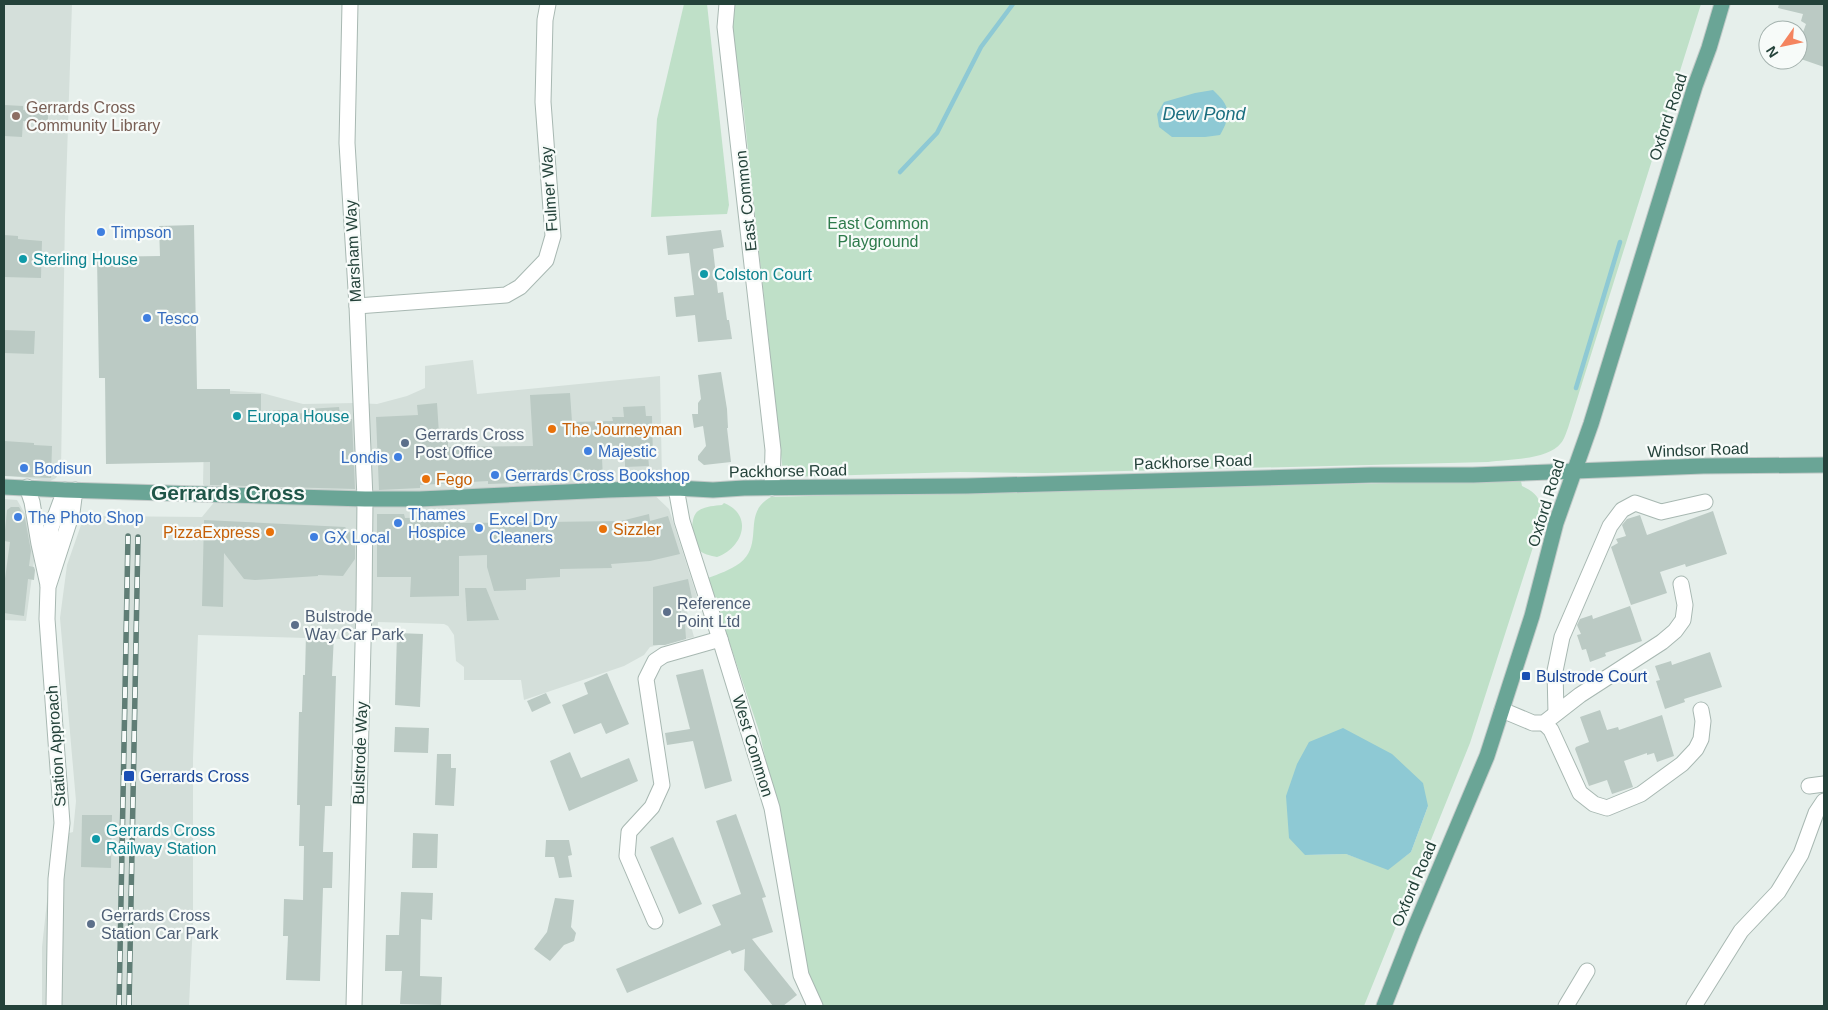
<svg xmlns="http://www.w3.org/2000/svg" width="1828" height="1010" font-family="Arial,sans-serif">
<style>
.built{fill:#d4dfda}
.green{fill:#bfe0c8;fill-rule:evenodd}
.water{fill:#8ec9d4}
.lines{fill:none;stroke-linecap:round;stroke-linejoin:round}
.stream{stroke:#8ec9d4;stroke-width:4.5}
.building{fill:#bbcac4}
.minor-casing{stroke:#a8b8b2;stroke-width:17}
.major-casing{stroke:#c2cac8;stroke-width:17}
.minor{stroke:#fff;stroke-width:15}
.major{stroke:#6aa596;stroke-width:15}
.rail-casing{stroke:#5f7d75;stroke-width:5.5}
.rail{stroke:#f7fbf9;stroke-width:4;stroke-dasharray:11;stroke-linecap:butt}
.education-dot{fill:#8d6e63;stroke:#f7fbf9;stroke-width:2}
.shop-dot{fill:#3f7fe0;stroke:#f7fbf9;stroke-width:2}
.culture-dot{fill:#0f9aa8;stroke:#f7fbf9;stroke-width:2}
.food-dot{fill:#e8710a;stroke:#f7fbf9;stroke-width:2}
.service-dot{fill:#5c6f8a;stroke:#f7fbf9;stroke-width:2}
.transit-dot{fill:#1a4fb4;stroke:#f7fbf9;stroke-width:2}
.labels{text-anchor:middle;dominant-baseline:central;stroke-width:4.5;stroke-linejoin:round;paint-order:stroke}
.education-label{font-size:16px;fill:#785e54;stroke:#f7fbf9;text-anchor:start}
.street-label{font-size:16px;fill:#24423a;stroke:#f7fbf9}
.park-label{font-size:16px;fill:#2d7a4b;stroke:#f7fbf9}
.shop-label{font-size:16px;fill:#366cbe;stroke:#f7fbf9;text-anchor:start}
.culture-label{font-size:16px;fill:#0d838f;stroke:#f7fbf9;text-anchor:start}
.food-label{font-size:16px;fill:#c56008;stroke:#f7fbf9;text-anchor:start}
.service-label{font-size:16px;fill:#4e5e75;stroke:#f7fbf9;text-anchor:start}
.transit-label{font-size:16px;fill:#164399;stroke:#f7fbf9;text-anchor:start}
.water-label{font-size:18px;font-style:italic;fill:#1c6f80;stroke:#f7fbf9}
.district-label{font-size:21px;font-weight:bold;fill:#1f5548;stroke:#f7fbf9}
</style>
<rect width="100%" height="100%" fill="#e6efeb"/>
<g class="built">
<path d="M4,4h68l-7,213 -4,253 -5,8 -6,3 -46,-6z"/>
<path d="M473,360l4,34 183,-18 2,104 -15,8 22,21 29,91 -13,4 9,33 -44,10 -6,8 -20,11 -100,34 -3,-20h-57v-13l-8,-6 -2,-26 -6,-9 -4,-2 -66,-2 -1,18 -179,-5 -5,123v164l-4,84h-147v-59l12,-110 19,-5 3,-31 -16,-183 7,-53 14,-40 6,-6 8,-3 107,1 14,-17 -13,-16 2,-95 57,4 41,11 52,-1 22,1 30,-8 18,-8v-22z"/>
<path d="M4,499l13,1 14,24 3,37 -8,60 -22,-1z"/>
</g>
<g class="green">
<path d="M684,4h23l22,201 -2,9 -76,3 6,-98z"/>
<path d="M734,4h967l-133,424c-2,5 -4,12 -7,15 -13,17 -52,16 -73,19l-443,11 -86,-1 -173,5 -3,-4 -39,-360 -13,-89z"/>
<path d="M1484,481h37l1,5c17,8 19,14 20,33l-72,224 -106,263h-542l-13,-29 -32,-169 -18,-77 -51,-153c11,-4 22,-8 32,-15 25,-20 1,-50 31,-66 238,-7 475,-10 713,-16zM1428,806l-17,46 -23,17 -42,-15 -41,1z"/>
<path d="M724,503c30,12 19,45 -7,54 -6,-1 -15,-3 -19,-8 -6,-9 -9,-31 0,-38 7,-5 16,-5 24,-6z"/>
</g>
<g class="water">
<path d="M1213,90c17,16 19,24 7,45l-15,2h-33l-13,-10 -2,-13 7,-12 31,-9z"/>
<path d="M1343,728l49,26 31,29 5,23 -17,46 -23,18 -42,-16 -41,1 -16,-17 -3,-42 11,-32 12,-22z"/>
</g>
<g class="lines">
<g class="stream">
<path d="M900,172l37,-39 44,-86 32,-43"/>
<path d="M1576,388l44,-146"/>
</g>
</g>
<g class="building">
<path d="M1779,4h45v63l-26,-9v-12l8,-22 -5,-3 2,-7 -25,-6z"/>
<path d="M4,105l19,1v4l25,2v10l-25,-1 -1,16 -18,-1z"/>
<path d="M194,225l3,164h33v5h31v17l23,-1v4l24,-1v-4l31,-2 1,7h8l1,5h3l3,70 -145,-4v-23l-104,2 -1,-86h-6l-2,-121 63,-1 -1,-30z"/>
<path d="M721,230l3,17 -11,2 5,44 5,-1 4,28h2l3,19 -34,3 -3,-27 -19,2 -2,-20 20,-2 -5,-42 -21,2 -2,-19z"/>
<path d="M4,235l14,1v3l24,2 -1,37 -37,-1z"/>
<path d="M4,330l31,1 -1,23 -30,-1z"/>
<path d="M721,372l6,37 1,19h-1l4,34 -27,3 -6,-5v-4l8,-10 -3,-20 -9,2 -2,-14h6v-11l3,-4 -3,-24z"/>
<path d="M570,393l2,29 41,-1 -1,-4h12l-1,-10 22,-1 1,10h6l1,40h-5l1,10 -24,1v-11l-23,2 1,21 -27,1v-5l-57,2v6l-31,1v-3l-68,4v3l-41,2 -3,-73 42,-2 -1,-10 20,-2 2,31h9v13l85,-1 -3,-51z"/>
<path d="M4,441l30,2v2l18,1 -1,32 -47,-2z"/>
<path d="M11,507h8l6,11 6,33 -2,15 5,1 1,3 -1,10 -6,-1 -4,37 -20,-3v-27l6,-44 -6,-1 3,-31z"/>
<path d="M1713,511l14,43 -41,13 -1,-3 -25,8 7,21 -36,12 -20,-58 7,-4 -2,-4 10,-3 -4,-11 5,-6 13,-4 7,20z"/>
<path d="M377,514h27l1,4 55,-2v7l161,-2 28,-7 1,7 18,-5 12,38 -30,7 -39,3 1,4 -52,1v8l-34,2v11l-32,1 -7,-24v-12l-28,1v40l-49,1 1,-20h-34z"/>
<path d="M204,520l141,7 10,11v21l-12,17 -25,-1v1l-63,4 -11,-1 -20,-26 -1,54 -21,-1z"/>
<path d="M688,579l4,19 -11,3v23h4l1,15 -21,6h-12v-58z"/>
<path d="M465,588h21l13,32 -32,1z"/>
<path d="M1630,606l12,35 -37,12 1,3 -16,6 -4,-13 -4,1 -5,-15 4,-1 -4,-9 3,-6 12,-4 1,4z"/>
<path d="M397,633l26,1 -3,73 -25,-2z"/>
<path d="M306,634l28,1 -2,41h4l-4,130h-7l-2,46h10l-1,36h-9l-3,93 -34,-1 2,-44h-5l1,-37 19,1 1,-54h-5l1,-41h-3l2,-93h3l1,-37h2z"/>
<path d="M1710,652l12,35 -38,12 1,3 -20,7 -9,-28 4,-1 -5,-14 16,-5 1,4z"/>
<path d="M703,669l29,112 -27,8 -12,-48 -26,4 -2,-12 25,-4 -14,-54z"/>
<path d="M607,673l22,51 -23,10 -5,-11 -27,11 -12,-29 26,-11 -4,-11z"/>
<path d="M546,693l5,10 -19,9 -5,-11z"/>
<path d="M1600,710l7,20 11,-3 1,3 43,-15 12,41 -17,6 -3,-9 -7,2v-2l-23,8 9,26 -21,7 -5,-14 -18,6 -14,-37 1,-2 13,-5 -9,-25z"/>
<path d="M395,727l34,1 -1,25 -34,-1z"/>
<path d="M570,752l11,26 48,-20 9,23 -69,30 -19,-50z"/>
<path d="M437,754h14v14h5l-2,38 -19,-1z"/>
<path d="M736,814l30,83 -4,1 11,34 -21,7 45,56 -14,11h-10l-29,-36 1,-21 -13,5 -2,-4 -103,43 -11,-24 105,-44 -9,-20 29,-11 -25,-73z"/>
<path d="M82,815h30l-1,53 -30,-1z"/>
<path d="M413,833l25,1 -1,34h-25z"/>
<path d="M673,837l29,67 -23,10 -29,-67z"/>
<path d="M546,840h23l3,15 -4,1 4,21 -13,1 -5,-21h-9z"/>
<path d="M401,892l32,1 -1,27 -11,-1 -1,57 22,1 -1,28 -41,-1 2,-33h-17l1,-36h13z"/>
<path d="M555,898l19,2 -3,27 5,6 -2,8 -10,4 -14,16 -16,-12 13,-17z"/>
</g>
<g class="lines">
<defs>
<g id="minor">
<path d="M350,4l-3,139 10,163 8,193 -1,105 -10,402"/>
<path d="M727,4l-2,23 48,423 -1,38"/>
<path d="M357,306l149,-11 14,-8 26,-27 7,-24 -10,-134 2,-82 3,-16"/>
<path d="M27,487l5,15 7,42 9,41"/>
<path d="M676,488l6,33 38,118 52,169 29,167 14,31"/>
<path d="M48,560l3,-32 14,-38"/>
<path d="M1502,710l31,13h11l36,-28 82,-53 13,-11 8,-11 2,-15 -4,-21"/>
<path d="M1556,713l-1,-42 7,-34 48,-111 12,-16 13,-7 26,9 44,-10"/>
<path d="M1544,723l7,7 29,63 14,11 13,4 34,-14 41,-30 14,-15 5,-10 2,-18 -2,-11"/>
<path d="M1809,786l15,-2"/>
<path d="M655,921l-28,-65 2,-24 23,-25 10,-22 -16,-106 9,-18 9,-6 56,-16"/>
<path d="M54,1006l2,-127 6,-56 -15,-204 1,-32 24,-74 3,-23"/>
<path d="M1566,1006l21,-35"/>
<path d="M1694,1006l47,-75 37,-39 23,-38 15,-41 8,-12"/>
</g>
<g id="major">
<path d="M4,487l61,3 300,9h55l188,-9 68,-2 37,2 31,-2 223,-2 404,-11h102l230,-9 121,-1"/>
<path d="M1384,1006l29,-74 74,-176 45,-140 24,-93 35,-99 104,-338 14,-38 13,-44"/>
</g>
</defs>
<use href="#minor" class="minor-casing"/>
<use href="#major" class="major-casing"/>
<use href="#minor" class="minor"/>
<use href="#major" class="major"/>
<defs>
<g id="rail">
<path d="M119,1006l9,-470"/>
<path d="M129,1006l9,-469"/>
</g>
</defs>
<use href="#rail" class="rail-casing"/>
<use href="#rail" class="rail"/>
</g>
<circle class="education-dot" cx="16" cy="116" r="5"/>
<g class="shop-dot">
<circle cx="101" cy="232" r="5"/>
<circle cx="147" cy="318" r="5"/>
<circle cx="588" cy="451" r="5"/>
<circle cx="398" cy="457" r="5"/>
<circle cx="24" cy="468" r="5"/>
<circle cx="495" cy="475" r="5"/>
<circle cx="18" cy="517" r="5"/>
<circle cx="398" cy="523" r="5"/>
<circle cx="479" cy="528" r="5"/>
<circle cx="314" cy="537" r="5"/>
</g>
<g class="culture-dot">
<circle cx="23" cy="259" r="5"/>
<circle cx="704" cy="274" r="5"/>
<circle cx="237" cy="416" r="5"/>
<circle cx="96" cy="839" r="5"/>
</g>
<g class="food-dot">
<circle cx="552" cy="429" r="5"/>
<circle cx="426" cy="479" r="5"/>
<circle cx="603" cy="529" r="5"/>
<circle cx="270" cy="532" r="5"/>
</g>
<g class="service-dot">
<circle cx="405" cy="443" r="5"/>
<circle cx="667" cy="612" r="5"/>
<circle cx="295" cy="625" r="5"/>
<circle cx="91" cy="924" r="5"/>
</g>
<g class="transit-dot">
<rect x="1521" y="671" width="10" height="10" rx="2.5"/>
<rect x="123" y="770" width="12" height="12" rx="2.5"/>
</g>
<g class="labels">
<g class="education-label">
<text x="26" y="107">Gerrards Cross<tspan x="26" dy="18">Community Library</tspan></text>
</g>
<g class="street-label">
<text transform="translate(1668 117) rotate(-72)">Oxford Road</text>
<text transform="translate(549 189) rotate(-94)">Fulmer Way</text>
<text transform="translate(746 201) rotate(-96)">East Common</text>
<text transform="translate(353 251) rotate(-93)">Marsham Way</text>
<text transform="translate(1698 450) rotate(-2)">Windsor Road</text>
<text transform="translate(1193 462) rotate(-2)">Packhorse Road</text>
<text transform="translate(788 471) rotate(-1)">Packhorse Road</text>
<text transform="translate(1546 503) rotate(-73)">Oxford Road</text>
<text transform="translate(56 746) rotate(-94)">Station Approach</text>
<text transform="translate(753 746) rotate(73)">West Common</text>
<text transform="translate(360 753) rotate(-88)">Bulstrode Way</text>
<text transform="translate(1414 884) rotate(-67)">Oxford Road</text>
</g>
<g class="park-label">
<text x="878" y="223">East Common<tspan x="878" dy="18">Playground</tspan></text>
</g>
<g class="shop-label">
<text x="111" y="232">Timpson</text>
<text x="157" y="318">Tesco</text>
<text x="598" y="451">Majestic</text>
<text x="388" y="457" text-anchor="end">Londis</text>
<text x="34" y="468">Bodisun</text>
<text x="505" y="475">Gerrards Cross Bookshop</text>
<text x="408" y="514">Thames<tspan x="408" dy="18">Hospice</tspan></text>
<text x="28" y="517">The Photo Shop</text>
<text x="489" y="519">Excel Dry<tspan x="489" dy="18">Cleaners</tspan></text>
<text x="324" y="537">GX Local</text>
</g>
<g class="culture-label">
<text x="33" y="259">Sterling House</text>
<text x="714" y="274">Colston Court</text>
<text x="247" y="416">Europa House</text>
<text x="106" y="830">Gerrards Cross<tspan x="106" dy="18">Railway Station</tspan></text>
</g>
<g class="food-label">
<text x="562" y="429">The Journeyman</text>
<text x="436" y="479">Fego</text>
<text x="613" y="529">Sizzler</text>
<text x="260" y="532" text-anchor="end">PizzaExpress</text>
</g>
<g class="service-label">
<text x="415" y="434">Gerrards Cross<tspan x="415" dy="18">Post Office</tspan></text>
<text x="677" y="603">Reference<tspan x="677" dy="18">Point Ltd</tspan></text>
<text x="305" y="616">Bulstrode<tspan x="305" dy="18">Way Car Park</tspan></text>
<text x="101" y="915">Gerrards Cross<tspan x="101" dy="18">Station Car Park</tspan></text>
</g>
<g class="transit-label">
<text x="1536" y="676">Bulstrode Court</text>
<text x="140" y="776">Gerrards Cross</text>
</g>
<g class="water-label">
<text x="1204" y="114">Dew Pond</text>
</g>
<g class="district-label">
<text x="228" y="492">Gerrards Cross</text>
</g>
</g>
<rect width="1828" height="1010" fill="none" stroke="#24423a" stroke-width="10"/>
<g transform="translate(1783 45) rotate(237)"><circle r="24" fill="#f7fbf9" stroke="#a3b1ad"/>
<path d="M0-4L9 19L0 12L-9 19Z" fill="#f4845f"/>
<text y="-8" font-size="14" font-weight="bold" text-anchor="middle" fill="#24423a">N</text>
</g>
</svg>
